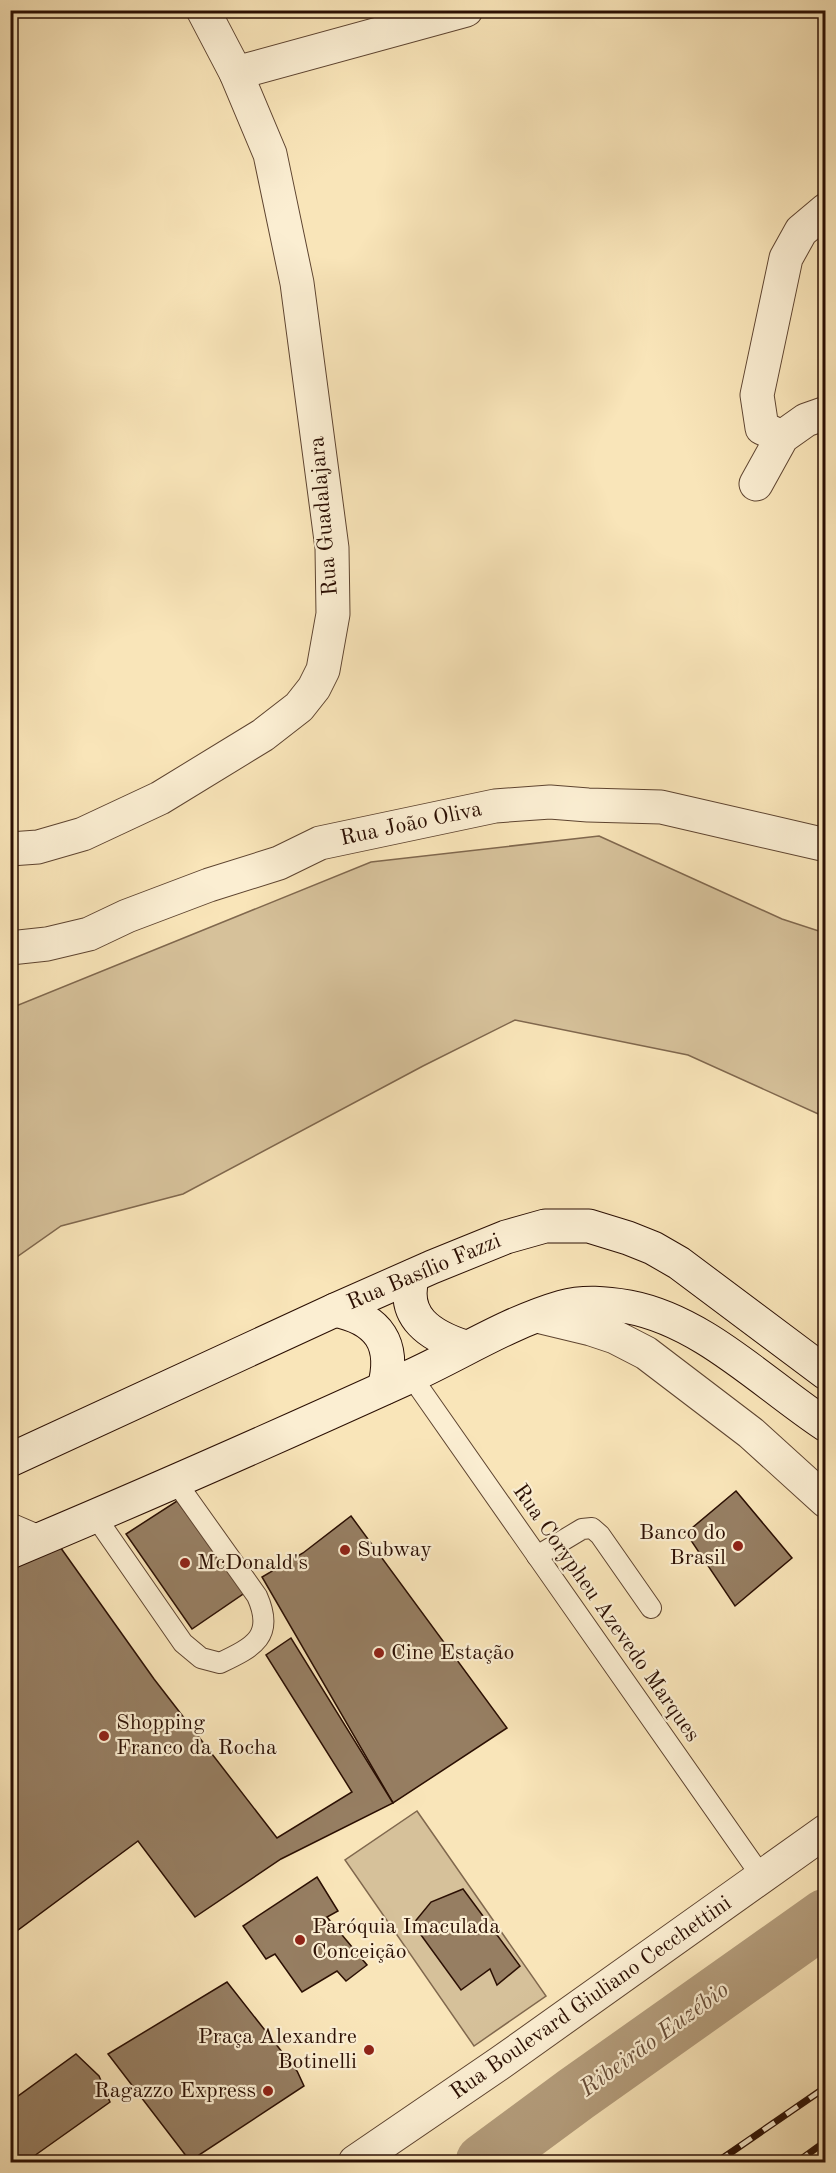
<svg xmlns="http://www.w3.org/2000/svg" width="836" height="2173" font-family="'Old Standard TT',serif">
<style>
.green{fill:#d6c19a;stroke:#80684e;stroke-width:1.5}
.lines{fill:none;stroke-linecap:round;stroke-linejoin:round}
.river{stroke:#b39c7b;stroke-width:57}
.building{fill:#967e62;stroke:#2b0f03;stroke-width:1.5}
.service-casing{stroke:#5e4430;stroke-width:22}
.minor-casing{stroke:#5e4430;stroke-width:35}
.secondary-casing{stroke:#2b0f03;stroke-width:35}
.service{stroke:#fbeed2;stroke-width:20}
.minor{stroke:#fbeed2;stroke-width:33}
.secondary{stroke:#fbeed2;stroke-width:33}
.rail-casing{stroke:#2b0f03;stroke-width:7}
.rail{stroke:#fbeed2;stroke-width:4.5;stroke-dasharray:14;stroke-linecap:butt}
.poi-dot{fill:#8f2418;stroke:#fbeed2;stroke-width:2}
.labels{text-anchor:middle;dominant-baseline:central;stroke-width:4.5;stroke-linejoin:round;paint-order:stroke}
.street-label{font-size:22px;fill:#2b0f03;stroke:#fbeed2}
.poi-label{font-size:22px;fill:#2b0f03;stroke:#fbeed2;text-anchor:start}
.water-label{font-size:24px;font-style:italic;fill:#684e39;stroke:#fbeed2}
</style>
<rect width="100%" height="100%" fill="#f9e5b9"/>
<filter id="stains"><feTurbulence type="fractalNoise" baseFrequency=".00333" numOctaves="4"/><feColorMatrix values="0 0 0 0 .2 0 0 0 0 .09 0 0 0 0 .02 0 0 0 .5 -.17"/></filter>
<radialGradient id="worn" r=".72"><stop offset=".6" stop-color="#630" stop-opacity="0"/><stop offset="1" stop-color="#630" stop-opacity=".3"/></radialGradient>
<g class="green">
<path d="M599,836l183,83 43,14v184l-137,-62 -173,-35 -92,46 -240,128 -122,32 -50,35v-253l360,-146z"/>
<path d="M417,1811l129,185 -72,50 -129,-186z"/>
</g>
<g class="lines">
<path class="river" d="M484,2162l92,-68 250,-177"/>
</g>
<g class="building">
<path d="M736,1491l56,67 -57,48 -49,-73z"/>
<path d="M177,1501l69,91 -54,37 -66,-95z"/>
<path d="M351,1516l156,212 -114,75 -131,-226 41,-24z"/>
<path d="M58,1544l96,135 123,159 75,-46 -86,-137 25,-17 102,165 -112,56 -86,58 -57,-76 -128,95v-365z"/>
<path d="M317,1877l21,34 -11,6 40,48 -21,16 -9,-10 -35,21 -27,-38 -9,5 -23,-33z"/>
<path d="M463,1889l57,77 -23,19 -7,-16 -29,21 -48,-66 18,-22z"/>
<path d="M227,1982l70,89 7,15 -114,75 -82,-107z"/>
<path d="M76,2054l23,22 11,26 -83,59 -17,-7v-52z"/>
</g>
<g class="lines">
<defs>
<g id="service">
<path d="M411,1376l351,501"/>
<path d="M95,1516l88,127 18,15 19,5c34,-16 55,-27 37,-67l-81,-114"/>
<path d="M10,1523l35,15"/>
<path d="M537,1556l45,-27 10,-1 8,7 51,73"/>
</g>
<g id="minor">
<path d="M236,73l230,-63"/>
<path d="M782,437l-20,-9 -5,-33 29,-137 15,-27 25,-21"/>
<path d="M756,484l26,-47 24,-17 20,-7"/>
<path d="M10,849l28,-2 45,-13 77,-36 103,-63 36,-28 15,-19 9,-18 10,-56 -1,-66 -35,-265 -27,-129 -34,-81 -33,-63"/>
<path d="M10,948l37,-4 42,-10 38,-18 82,-31 70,-22 41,-20 175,-37 55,-4 38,3 73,2 165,38"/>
<path d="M537,1316l54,13 24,8 31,16 105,80 75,68"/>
<path d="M355,2162l145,-99 326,-232"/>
</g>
<g id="secondary">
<path d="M413,1276c-13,41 18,60 52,71"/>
<path d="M335,1310c44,9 61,34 49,78"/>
<path d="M10,1460l325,-150 97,-43 74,-30 39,-11h44l39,12 25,10 26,15 147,110"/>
<path d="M10,1552c134,-56 267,-115 399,-175 51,-23 98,-54 153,-70 22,-6 44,-4 67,0 74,14 135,77 197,118"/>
</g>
</defs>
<use href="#service" class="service-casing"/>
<use href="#minor" class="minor-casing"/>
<use href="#secondary" class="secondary-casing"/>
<use href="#service" class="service"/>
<use href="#minor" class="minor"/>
<use href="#secondary" class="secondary"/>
<defs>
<g id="rail">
<path d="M717,2162l109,-75"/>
<path d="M797,2162l29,-21"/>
</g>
</defs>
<use href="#rail" class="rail-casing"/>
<use href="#rail" class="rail"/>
</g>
<g class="poi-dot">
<circle cx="738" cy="1546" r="6"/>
<circle cx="345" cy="1550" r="6"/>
<circle cx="185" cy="1563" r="6"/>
<circle cx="379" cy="1653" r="6"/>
<circle cx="104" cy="1736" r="6"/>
<circle cx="300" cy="1940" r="6"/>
<circle cx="369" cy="2050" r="6"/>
<circle cx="268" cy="2091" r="6"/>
</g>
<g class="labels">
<g class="street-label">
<text transform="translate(324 516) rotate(-95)">Rua Guadalajara</text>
<text transform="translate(411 824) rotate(-12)">Rua João Oliva</text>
<text transform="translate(424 1272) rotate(-23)">Rua Basílio Fazzi</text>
<text transform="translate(606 1613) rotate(55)">Rua Corypheu Azevedo Marques</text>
<text transform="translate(591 1998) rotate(-35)">Rua Boulevard Giuliano Cecchettini</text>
</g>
<g class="poi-label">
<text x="726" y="1533" text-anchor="end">Banco do<tspan x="726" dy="25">Brasil</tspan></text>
<text x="357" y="1550">Subway</text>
<text x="197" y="1563">McDonald's</text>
<text x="391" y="1653">Cine Estação</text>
<text x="116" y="1723">Shopping<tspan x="116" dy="25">Franco da Rocha</tspan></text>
<text x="312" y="1927">Paróquia Imaculada<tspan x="312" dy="25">Conceição</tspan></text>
<text x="357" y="2037" text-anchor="end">Praça Alexandre<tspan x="357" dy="25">Botinelli</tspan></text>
<text x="256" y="2091" text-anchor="end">Ragazzo Express</text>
</g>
<g class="water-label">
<text transform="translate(655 2040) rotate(-36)">Ribeirão Euzébio</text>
</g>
</g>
<rect width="836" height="2173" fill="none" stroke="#f9e5b9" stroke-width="36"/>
<rect x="12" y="12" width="812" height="2149" fill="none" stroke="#2b0f03" stroke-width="3"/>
<rect x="18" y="18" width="800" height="2137" fill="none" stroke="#2b0f03" stroke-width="1.5"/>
<rect width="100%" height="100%" filter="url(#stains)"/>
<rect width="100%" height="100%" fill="url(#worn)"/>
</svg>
